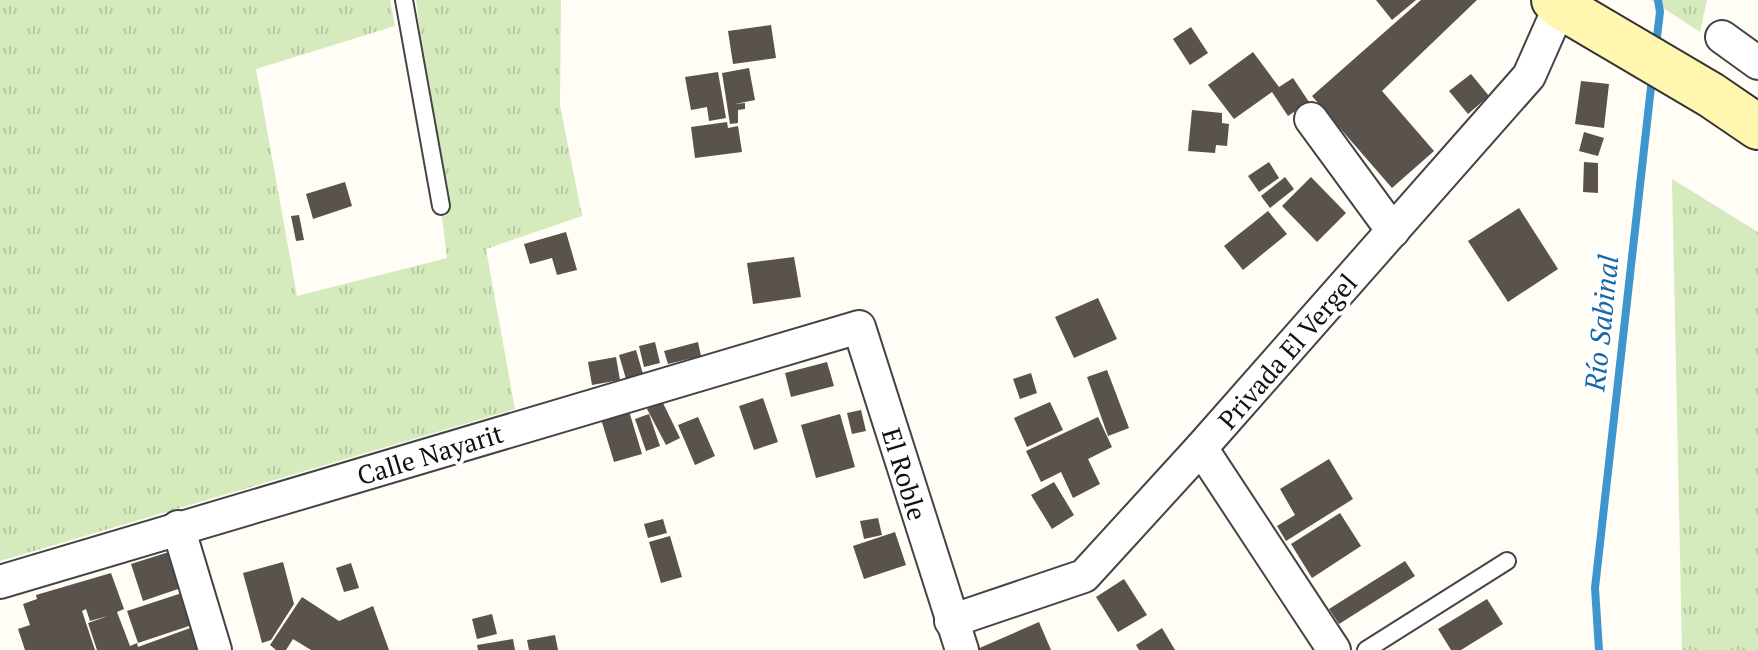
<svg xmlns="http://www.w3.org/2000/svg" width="1758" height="650" font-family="'PT Serif',serif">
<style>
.grass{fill:url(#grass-tufts)}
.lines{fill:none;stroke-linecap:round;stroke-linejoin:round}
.stream{stroke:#3f96cf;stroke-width:8}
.building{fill:#5a524d}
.lane-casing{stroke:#444;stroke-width:20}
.street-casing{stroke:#444;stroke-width:36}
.secondary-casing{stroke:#333;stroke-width:48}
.lane{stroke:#fff;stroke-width:16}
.street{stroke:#fff;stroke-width:32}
.secondary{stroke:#fff6b0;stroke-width:44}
.labels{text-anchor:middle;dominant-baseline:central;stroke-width:8;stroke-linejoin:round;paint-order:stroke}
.street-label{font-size:26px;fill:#111;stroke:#fff}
.water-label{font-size:28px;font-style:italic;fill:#1768a6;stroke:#fff}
</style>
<defs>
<pattern id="grass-tufts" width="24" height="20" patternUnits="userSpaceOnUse" patternTransform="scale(2)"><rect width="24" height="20" fill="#d5ebbd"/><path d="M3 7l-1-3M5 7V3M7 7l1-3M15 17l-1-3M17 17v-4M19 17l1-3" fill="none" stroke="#b6c8a1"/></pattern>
</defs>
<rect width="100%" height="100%" fill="#fffdf5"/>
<g class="grass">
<path d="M0,0h390l5,26 -139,43 41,227 150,-38 -31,-258h145l-1,105 22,111 -96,33 29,160 -515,152z"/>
<path d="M1651,0h56l-7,32z"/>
<path d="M1672,179l86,53v418h-76z"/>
</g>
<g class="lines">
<g class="stream">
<path d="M1656,45l4,-33 -2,-12"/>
<path d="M1599,650l-4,-62 57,-510"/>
</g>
</g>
<g class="building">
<path d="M1376,0h40l-24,20z"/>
<path d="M1421,0h56l-95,91 52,60 -42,37 -80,-92z"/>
<path d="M771,25l5,33 -43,6 -5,-33z"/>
<path d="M1191,27l17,26 -18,12 -17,-26z"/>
<path d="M1253,52l26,35 14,-9 16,24 -21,14 -16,-24 -38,27 -26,-34z"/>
<path d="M749,68l6,32 -20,4 10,-1v6l-7,1v13l-8,1 -8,-51z"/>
<path d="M718,72l8,46 -17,3 -2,-14 -16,3 -6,-33z"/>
<path d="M1471,74l18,22 -21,18 -19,-23z"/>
<path d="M1581,81l28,3 -5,44 -29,-4z"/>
<path d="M1192,110l30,3v10l7,1 -2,22 -11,-1 -1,8 -27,-2z"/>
<path d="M727,122l1,6 10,-2 4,26 -47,6 -4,-31z"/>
<path d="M1584,132l20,6 -6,18 -19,-5z"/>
<path d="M1269,162l10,16 -20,14 -11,-16z"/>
<path d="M1584,162l14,1v30l-15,-1z"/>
<path d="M1285,177l9,12 -24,19 -9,-12z"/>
<path d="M1311,177l35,36 -29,29 -35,-36z"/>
<path d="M345,182l7,24 -39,13 -7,-25z"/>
<path d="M1519,208l39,61 -50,33 -40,-61z"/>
<path d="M1268,211l19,23 -44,36 -19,-24z"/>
<path d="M299,215l5,25 -8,1 -5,-25z"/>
<path d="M566,232l11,38 -20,5 -5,-17 -22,6 -6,-20z"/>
<path d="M794,257l7,40 -48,7 -6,-41z"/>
<path d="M1098,298l19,41 -43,19 -19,-41z"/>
<path d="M655,342l5,21 -16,4 -5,-21z"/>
<path d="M698,342l3,14 -33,8 -4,-13z"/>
<path d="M636,350l7,24 -17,5 -7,-24z"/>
<path d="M616,357l4,23 -28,5 -4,-23z"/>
<path d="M827,362l7,24 -43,11 -6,-24z"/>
<path d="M1107,370l22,58 -21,8 -21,-59z"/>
<path d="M1031,373l6,20 -17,6 -7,-20z"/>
<path d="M763,398l15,44 -24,8 -15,-44z"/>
<path d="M662,401l18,37 -14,7 -19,-36z"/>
<path d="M1050,402l13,28 -36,17 -13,-29z"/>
<path d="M861,410l5,21 -14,3 -5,-21z"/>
<path d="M629,411l13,43 -28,8 -13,-43z"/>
<path d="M649,414l11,32 -14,5 -11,-32z"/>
<path d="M840,414l15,53 -39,11 -15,-53z"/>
<path d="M698,417l17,39 -20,9 -17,-40z"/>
<path d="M1098,417l14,30 -24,12 12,25 -27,14 -12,-26 -20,10 -15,-31z"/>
<path d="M1329,459l24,40 -67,42 -9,-15 18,-11 -15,-26z"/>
<path d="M1054,482l20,33 -22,14 -21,-34z"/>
<path d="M1340,513l21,33 -49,32 -21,-34z"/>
<path d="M878,518l4,17 -18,4 -4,-18z"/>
<path d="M663,519l4,14 -19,5 -4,-14z"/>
<path d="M895,532l11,33 -42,14 -11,-33z"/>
<path d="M670,536l12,41 -21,6 -12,-41z"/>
<path d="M172,551l12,36 -41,14 -12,-37z"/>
<path d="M1405,561l10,15 -76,48 -10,-15z"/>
<path d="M283,562l11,42 -23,36 -9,3 -19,-70z"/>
<path d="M351,563l8,25 -15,4 -8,-24z"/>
<path d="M111,573l13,36 -7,3 13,34 7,-3 1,4 55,-20 8,23h-104l-9,-27 20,-7 -18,5 -4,-12 -4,2 13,39h-70l-7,-21 12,-4 -7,-21 14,-5 -1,-4z"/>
<path d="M1124,579l23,36 -29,17 -22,-35z"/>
<path d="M185,592l10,32 -57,19 -11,-32z"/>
<path d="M302,597l37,24 34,-15 16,44h-78l-18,-11 -7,11h-10l-6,-5z"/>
<path d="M1487,599l16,25 -42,26h-10l-13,-21z"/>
<path d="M492,614l5,20 -20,5 -5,-20z"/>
<path d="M1039,622l12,28h-76z"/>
<path d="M1162,628l13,22h-36l-3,-5z"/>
<path d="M555,635l3,15h-29l-2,-10z"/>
<path d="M513,639l2,11h-37l-1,-5z"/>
</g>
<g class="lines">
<defs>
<g id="lane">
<path d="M404,0l37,206"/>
<path d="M1366,650l141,-89"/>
</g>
<g id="street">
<path d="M1722,37l36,26"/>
<path d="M1311,119l82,112"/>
<path d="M1201,448l133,202"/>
<path d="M178,527l37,123"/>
<path d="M0,582l859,-255 103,323"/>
<path d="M951,621l133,-45 117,-128 328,-372 31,-70"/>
</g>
<path id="secondary" d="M1554,0l6,6 151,89 47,32"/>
</defs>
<use href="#lane" class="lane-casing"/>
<use href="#street" class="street-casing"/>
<use href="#secondary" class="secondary-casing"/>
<use href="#lane" class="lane"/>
<use href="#street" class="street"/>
<use href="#secondary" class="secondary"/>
</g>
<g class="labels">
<g class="street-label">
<text transform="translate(1287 351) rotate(-49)">Privada El Vergel</text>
<text transform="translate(430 454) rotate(-17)">Calle Nayarit</text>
<text transform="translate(905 474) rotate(73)">El Roble</text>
</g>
<g class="water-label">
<text transform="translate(1601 323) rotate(-84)">Río Sabinal</text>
</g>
</g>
</svg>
